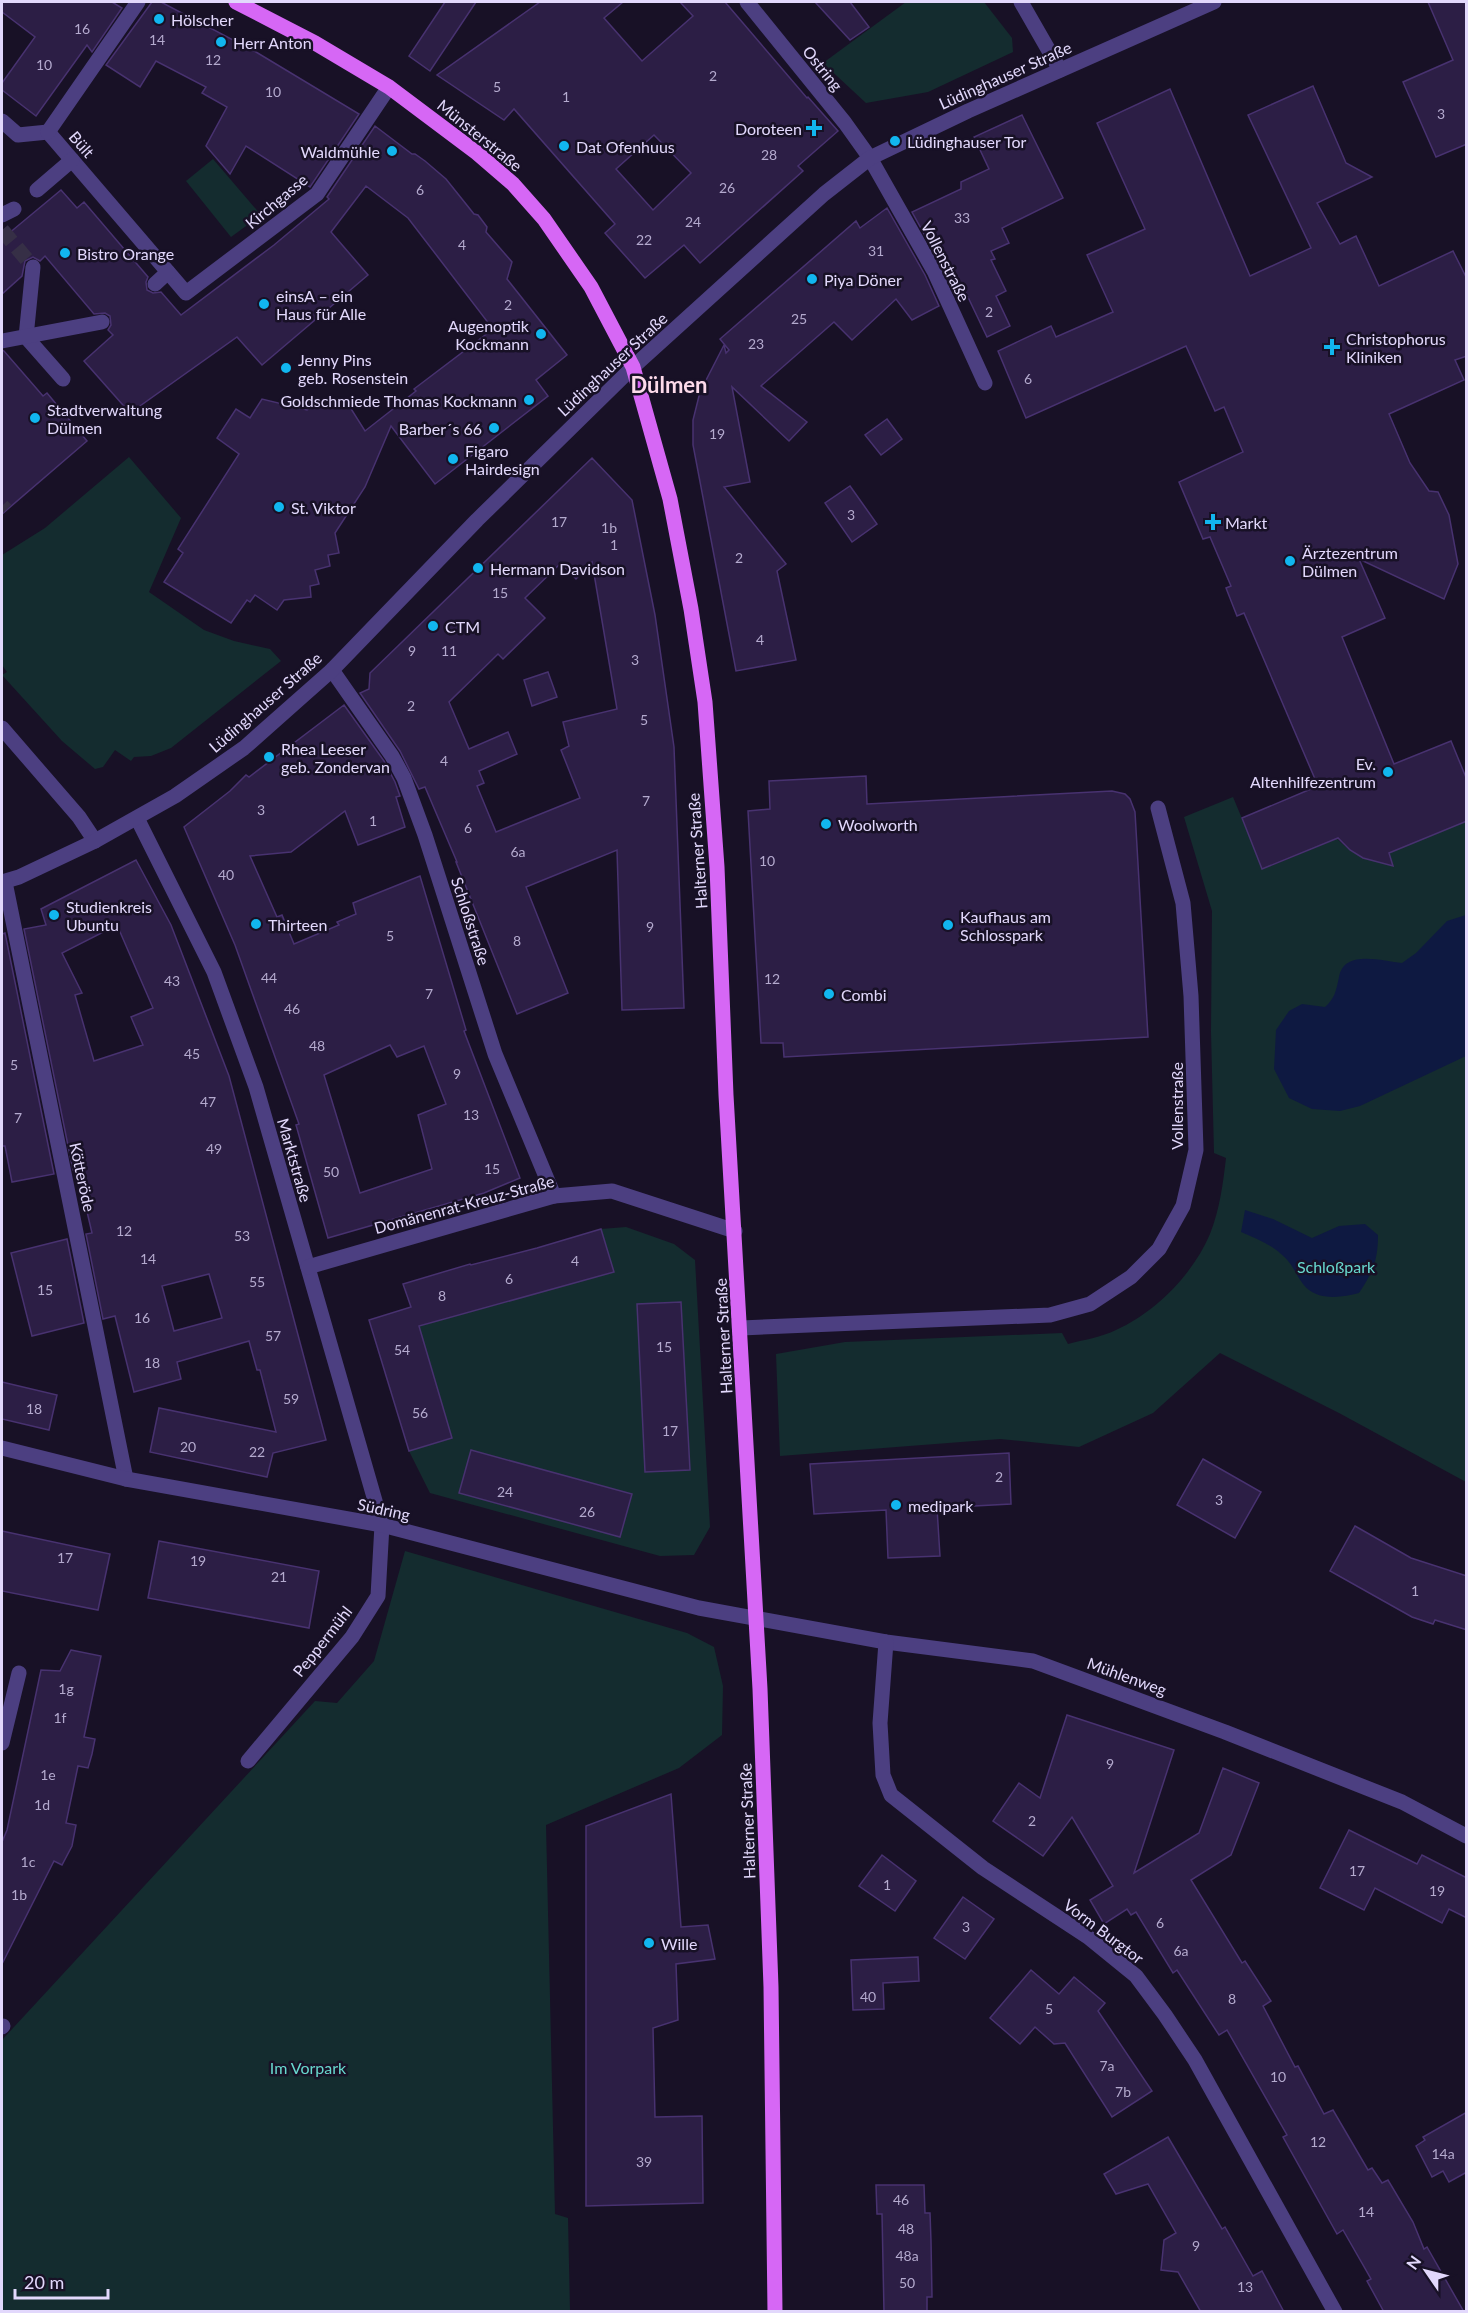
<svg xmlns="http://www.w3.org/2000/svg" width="1468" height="2313" font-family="Lato,sans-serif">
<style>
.green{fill:#142c2f}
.water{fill:#0e1941}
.building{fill:#2c1e45;stroke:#483270;stroke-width:1.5;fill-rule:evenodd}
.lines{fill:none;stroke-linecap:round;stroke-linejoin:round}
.minor-tunnel{stroke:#362f46;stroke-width:15;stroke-dasharray:15 8;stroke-linecap:butt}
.minor{stroke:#4c3f81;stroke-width:15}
.major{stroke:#d667f5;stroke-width:15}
.poi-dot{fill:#11b6ef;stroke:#181126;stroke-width:2}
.labels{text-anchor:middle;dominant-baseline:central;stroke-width:5;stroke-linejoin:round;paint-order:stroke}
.number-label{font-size:14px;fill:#b4aace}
.poi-label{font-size:16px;fill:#e2d8fc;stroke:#181126;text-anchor:start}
.street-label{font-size:16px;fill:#e2d8fc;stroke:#181126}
.park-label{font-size:16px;fill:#68d8ce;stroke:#181126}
.district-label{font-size:22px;font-weight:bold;fill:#fcdaea;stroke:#181126}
</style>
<rect width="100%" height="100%" fill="#181126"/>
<g class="green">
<path d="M906,2h78l28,36 1,14 -85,40 -62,11 -43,-40z"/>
<path d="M213,159l48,56 -30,22 -45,-56z"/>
<path d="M129,457l52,61 -32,74 55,38 30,11 36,8 11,12 -110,87 -20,8 -17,1 -3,4 -16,-11 -12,17 -8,2 -33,-28 -60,-66 5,-3 -5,-7v-110l43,-27z"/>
<path d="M1233,797l30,72 74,-30c16,15 31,25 54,21l-2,-7 77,-32v661l-127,-69 -119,-60 -67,60 -74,34 -79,-8 -220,17 -4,-102 69,-12 217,-9 6,11c15,-4 34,-7 48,-14 40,-18 77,-56 94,-96 10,-25 13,-51 16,-76l-12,-5 -3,-121 1,-121 -28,-94z"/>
<path d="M626,1227l48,17 21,16 15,267 -16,28 -34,1 -230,-63 -21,-42 42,-14 -32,-111 194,-54 -12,-43z"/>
<path d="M405,1551l282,82 27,14 9,39 -1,49 -43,33 -133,57 9,389 13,4 2,93h-568v-271l313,-339 22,2 37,-42z"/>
</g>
<g class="water">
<path d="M1466,915v141l-106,50 -20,5 -28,-2 -23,-11 -15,-29 2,-39 13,-19 13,-7 23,3c10,-9 11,-16 14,-30 5,-28 43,-16 63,-14l14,-10 31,-32z"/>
<path d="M1245,1210l28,9 39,19 27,-12 26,-2 13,11c0,25 -5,37 -19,58 -18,5 -44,8 -56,-9 -9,-12 -9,-19 -22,-30 -10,-10 -27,-16 -40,-22z"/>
</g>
<g class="building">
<path d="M2,2h110l10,6 -30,44 -5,-7 -51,71 -34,-26v-7l33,-46 -33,-25z"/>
<path d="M152,2h9l95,50 103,62 -49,73 -64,-41 -16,28 -24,-28 21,-39 -25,-14 4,-6 -50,-26 -16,26 -34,-22z"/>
<path d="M445,2h31l-46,69 -21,-15z"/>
<path d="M540,2h83l-19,16 38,43 51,-45 -13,-14h45l82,96 1,-1 30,34 -40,35 5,5 -103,92 -16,-18 -39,33 -40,-45 10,-9 -101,-115 -10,11 -67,-45zM654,135l37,38 -38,37 -37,-41z"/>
<path d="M815,2h35l19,25 -19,13z"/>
<path d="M1428,2h39v142l-31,13 -33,-75 50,-22z"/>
<path d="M1313,86l33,77 26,14 -55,26 23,41 16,-8 23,50 74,-35 14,28v77l-12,4 9,20 -75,34 21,49 19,28 9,1 11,23 9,49 -14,35 -85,-40 26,59 -43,19 52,127 57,-23 16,39v41l-78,32 4,13 -30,-8 -13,-8 -12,-12 -76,31 -20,-51 76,-32 -74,-173 -7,3 -11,-28 5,-2 -21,-49 -7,2 -24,-57 64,-30 -19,-45 -9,4 -29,-65 -160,72 -28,-67 53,-25 5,11 57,-25 -26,-57 58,-26 -48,-106 73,-34 80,187 61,-28 -63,-133z"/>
<path d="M1022,115l41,83 -61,30 7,15 -18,8 4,8 -4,1 15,31 -10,5 14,30 -23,11 -21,-44 -9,4 -15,-31 -30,-54 49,-23v-7l28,-13 -15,-32z"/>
<path d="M375,126l37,28h3l10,7 21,18 28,35 4,1 9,12 -1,5 26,30 -5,17 60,76 -31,25 12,16 -113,88 -44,-58 -26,61 -30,46 4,20 -11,2 2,11 -15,4 4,14 -9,2 1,11 -27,3 -7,10 -22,-15 -5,7 -3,-2 -16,23 -67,-41 19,-29 -5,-4 61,-95 -22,-16 19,-29 14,9 12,-19 45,11 15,-9h5l21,3 17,27 51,-40 -2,-2 79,-60 -85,-111 -42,-32 -35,46 37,43 -106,90 -25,-28 -107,76 -46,-52 29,-26 -5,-5 3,-5 -1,-9 -5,-3 -11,1 -49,-58 -5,5 -7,-4 -8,4 -3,15 -20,18v-55l59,-49 16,18 7,-6 64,75 -2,5 1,8 6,3 8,-1 20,23 93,-70 55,-46 -2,-2z"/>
<path d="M887,208l38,67 14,31 -27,14 -16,-21 -44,41 -18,-18 -73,64 46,36 -18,19 -57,-54 18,95 -26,5 62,77 -9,7 19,89 -60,11 -43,-226v-25l7,-28 24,-47 2,8 3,-3 -9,-11 136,-118 4,7z"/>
<path d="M2,350l2,1 39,45 4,-3 40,48 -85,73z"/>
<path d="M887,419l15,20 -21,16 -16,-20z"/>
<path d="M592,458l40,42 23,115 19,132 10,261 -62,2 -5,-160 -91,37 42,106 -51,21 -61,-152h1l-32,-75 -6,2 -19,-38 -40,-58 9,-4 1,-16zM592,562l25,147 -54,13 6,24 -8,4 19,48 -84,34 -19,-46 7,-3 -5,-12 38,-17 -9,-22 -39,17 -20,-47 49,-48 5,5 42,-41 -20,-20 36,-35 15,16z"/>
<path d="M850,486l27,38 -25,18 -27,-39z"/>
<path d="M548,672l9,25 -25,9 -8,-26z"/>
<path d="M344,705l40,56 11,21 5,14 -4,1 9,30 -47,18 -13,-34 -54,41 -41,4 27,61 5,-2 12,29 45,-19 -2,-3 19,-8 -3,-11 67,-27 46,154 -2,1 56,147 -36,15 -156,45 -32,-113 3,-1 -64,-179 -51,-118 46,-36 16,-16 3,2zM390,1045l7,12 27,-11 22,58 -28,11 14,54 -72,24 -36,-118z"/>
<path d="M866,776l1,28 245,-13 13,3 5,5 5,13 13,225 -364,20 -1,-14h-22l-13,-232 22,-2 -1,-28z"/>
<path d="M136,860l35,65 58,151 97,364 -53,13 -6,24 -117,-25 9,-44 117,24 -16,-62h-3l-8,-29 -72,21 4,17 -47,13 -19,-76 -12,3 -17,-85 6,-1 -15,-64 -4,1 -49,-241 22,-4 -5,-16zM117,925l36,83 -22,9 12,28 -49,16 -19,-66 7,-2 -20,-40zM209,1274l13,44 -48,13 -12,-45z"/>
<path d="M5,933l49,241 -42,8 -7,-36h-3v-212z"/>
<path d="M601,1229l13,43 -195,54 33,112 -43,13 -40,-131 42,-13 -8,-23 67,-20 1,1 66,-17z"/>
<path d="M67,1239l17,84 -52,13 -21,-83z"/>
<path d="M681,1302l9,168 -45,2 -8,-168z"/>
<path d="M2,1382l55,13 -8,35 -47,-11z"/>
<path d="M471,1450l161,44 -12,43 -161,-44z"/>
<path d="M1009,1453l2,51 -74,4 3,48 -52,2 -2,-48 -72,4 -4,-50z"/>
<path d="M1203,1459l58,33 -26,46 -58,-33z"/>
<path d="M1355,1526l56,32 56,18v54l-32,-10 -2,4 -21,-7 -82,-46z"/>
<path d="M2,1531l108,23 -12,56 -96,-19z"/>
<path d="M159,1541l160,30 -10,57 -161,-30z"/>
<path d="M71,1650l30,6 -17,81 11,2 -3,15 -4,14 -10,-2 -12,57 10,2 -4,21 -10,19 -8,-4 -52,103v-122l5,-12 34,-160 19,1z"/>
<path d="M1067,1715l107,35 -40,123 65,-40 24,-65 36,15 -28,72 -40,25 51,83 3,-2 26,40 -8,5 32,61 3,-1 26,48 9,-4 35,60 4,-2 10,15 6,-3 25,42 11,27 3,-2 37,65h-80l-17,-31 4,-2 -28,-49 -6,4 -54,-97 4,-2 -60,-105 -8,5 -42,-65 -4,3 -37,-61 -5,3 -4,-6 -23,15 -14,-24 23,-14 -41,-69 -29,39 -50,-35 26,-38 21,15z"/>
<path d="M671,1794l10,133 27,-2 7,34 -39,5 2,56 -25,8 2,89 47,-1 1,87 -117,3v-380z"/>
<path d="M1349,1830l68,34 5,-9 45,23v40l-18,-9 -7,14 -67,-35 -11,22 -44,-22z"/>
<path d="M882,1855l34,26 -21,30 -36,-25z"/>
<path d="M963,1897l31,22 -29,40 -31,-21z"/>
<path d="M918,1957l1,24 -36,2 1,26 -31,1 -2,-50z"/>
<path d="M1031,1970l28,24 15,-17 31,26 -7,8 54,80 -40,26 -47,-74 -11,1 -19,-17 -15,17 -30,-26z"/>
<path d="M1467,2112v60l-18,10 -6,-11 -11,6 -16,-31 9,-6 -2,-3z"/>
<path d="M1168,2137l54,92 3,-2 28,49 9,-5 22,41h-83l-23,-40 -17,-2 3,-30 12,-7 -28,-49 -32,10 -12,-20z"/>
<path d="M876,2185h48l1,28h5l1,28 1,56h-5v15h-43l-2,-98h-5z"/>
</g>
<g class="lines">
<g class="minor-tunnel">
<path d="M2,230l31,37"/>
<path d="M2,506l4,4"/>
</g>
<g class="minor">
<path d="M747,2l98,121 25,35 64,113 51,112"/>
<path d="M1021,2l39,68"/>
<path d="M2,121l16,14 30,-3"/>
<path d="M48,132l138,161 131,-99 72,-107"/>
<path d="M48,132l90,-130"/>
<path d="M37,190l35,-30"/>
<path d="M2,215l12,-6"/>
<path d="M33,267l-7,70 37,42"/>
<path d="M155,284l13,-12"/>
<path d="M2,341l100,-19"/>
<path d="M332,670l60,86 12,22 21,57 70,219 59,142"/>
<path d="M2,728l77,89 16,24"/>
<path d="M137,818l77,154 42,115 126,438 -4,71 -26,41 -104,124"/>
<path d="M2,882l17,-5 76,-36 80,-45 69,-48 88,-78 145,-150 156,-153 191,-173 46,-36 98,-47 246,-109"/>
<path d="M5,882l121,597"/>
<path d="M308,1267l246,-71 58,-5 123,40"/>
<path d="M741,1328l309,-13 40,-11 41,-27 28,-28 24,-43 13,-56 -5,-154 -8,-93 -25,-95"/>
<path d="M2,1448l124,31 256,46 317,83 187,34 147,19 192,71 177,70 64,34"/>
<path d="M886,1642l-6,81 3,52 8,20 92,73 105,69 48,39 29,39 30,45 140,252"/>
<path d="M2,1743l17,-70"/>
<path d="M2,2027l1,-1"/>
</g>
<path class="major" d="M236,2l79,41 74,44 88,66 36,31 31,35 47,68 42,80 37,132 21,110 14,93 12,165 9,228 34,594 11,298 4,325"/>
</g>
<g class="poi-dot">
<circle cx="159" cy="19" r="6"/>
<circle cx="221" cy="42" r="6"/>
<path d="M811 119h6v6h6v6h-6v6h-6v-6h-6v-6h6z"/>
<circle cx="895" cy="141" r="6"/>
<circle cx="564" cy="146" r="6"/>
<circle cx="392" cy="151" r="6"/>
<circle cx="65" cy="253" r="6"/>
<circle cx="812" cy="279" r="6"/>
<circle cx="264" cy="304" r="6"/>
<circle cx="541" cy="334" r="6"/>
<path d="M1329 338h6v6h6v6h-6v6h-6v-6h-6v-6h6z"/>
<circle cx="286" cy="368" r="6"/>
<circle cx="529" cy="400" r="6"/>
<circle cx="35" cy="418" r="6"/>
<circle cx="494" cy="428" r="6"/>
<circle cx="453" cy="459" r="6"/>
<circle cx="279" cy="507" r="6"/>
<path d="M1210 513h6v6h6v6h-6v6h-6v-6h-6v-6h6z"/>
<circle cx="1290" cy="561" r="6"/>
<circle cx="478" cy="568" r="6"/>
<circle cx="433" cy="626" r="6"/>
<circle cx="269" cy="757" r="6"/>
<circle cx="1388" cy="772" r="6"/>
<circle cx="826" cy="824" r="6"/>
<circle cx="54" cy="915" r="6"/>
<circle cx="256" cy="924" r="6"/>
<circle cx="948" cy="925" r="6"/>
<circle cx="829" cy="994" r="6"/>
<circle cx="896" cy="1505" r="6"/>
<circle cx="649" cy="1943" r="6"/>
</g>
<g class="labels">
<g class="number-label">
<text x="82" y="28">16</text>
<text x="157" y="39">14</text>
<text x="213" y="59">12</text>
<text x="44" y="64">10</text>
<text x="713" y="75">2</text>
<text x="497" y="86">5</text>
<text x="273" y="91">10</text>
<text x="566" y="96">1</text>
<text x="1441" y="113">3</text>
<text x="769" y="154">28</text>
<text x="727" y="187">26</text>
<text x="420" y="189">6</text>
<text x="962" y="217">33</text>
<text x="693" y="221">24</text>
<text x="644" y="239">22</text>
<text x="462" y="244">4</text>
<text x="876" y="250">31</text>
<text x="508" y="304">2</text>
<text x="989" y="311">2</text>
<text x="799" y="318">25</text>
<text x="756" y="343">23</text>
<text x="1028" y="378">6</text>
<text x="717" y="433">19</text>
<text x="851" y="514">3</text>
<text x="559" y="521">17</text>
<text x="609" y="527">1b</text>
<text x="614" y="544">1</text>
<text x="739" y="557">2</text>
<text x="500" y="592">15</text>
<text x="760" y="639">4</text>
<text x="412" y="650">9</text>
<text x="449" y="650">11</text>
<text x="635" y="659">3</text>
<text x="411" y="705">2</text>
<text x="644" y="719">5</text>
<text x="444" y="760">4</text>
<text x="646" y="800">7</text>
<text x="261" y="809">3</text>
<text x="373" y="820">1</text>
<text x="468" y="827">6</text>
<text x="518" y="851">6a</text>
<text x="767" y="860">10</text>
<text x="226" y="874">40</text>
<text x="650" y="926">9</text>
<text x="390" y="935">5</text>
<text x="517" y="940">8</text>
<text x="269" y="977">44</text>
<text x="772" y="978">12</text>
<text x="172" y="980">43</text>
<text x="429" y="993">7</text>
<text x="292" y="1008">46</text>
<text x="317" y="1045">48</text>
<text x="192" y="1053">45</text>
<text x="14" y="1064">5</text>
<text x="457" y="1073">9</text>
<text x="208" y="1101">47</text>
<text x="471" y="1114">13</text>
<text x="18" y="1117">7</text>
<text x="214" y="1148">49</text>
<text x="492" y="1168">15</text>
<text x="331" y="1171">50</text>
<text x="124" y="1230">12</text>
<text x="242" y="1235">53</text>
<text x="148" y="1258">14</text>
<text x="575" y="1260">4</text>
<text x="509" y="1278">6</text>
<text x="257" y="1281">55</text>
<text x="45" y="1289">15</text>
<text x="442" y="1295">8</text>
<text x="142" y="1317">16</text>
<text x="273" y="1335">57</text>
<text x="664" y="1346">15</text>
<text x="402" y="1349">54</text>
<text x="152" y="1362">18</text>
<text x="291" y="1398">59</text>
<text x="34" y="1408">18</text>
<text x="420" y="1412">56</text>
<text x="670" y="1430">17</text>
<text x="188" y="1446">20</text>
<text x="257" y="1451">22</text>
<text x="999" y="1476">2</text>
<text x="505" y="1491">24</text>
<text x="1219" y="1499">3</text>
<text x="587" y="1511">26</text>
<text x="65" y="1557">17</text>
<text x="198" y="1560">19</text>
<text x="279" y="1576">21</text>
<text x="1415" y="1590">1</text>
<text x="66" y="1688">1g</text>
<text x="60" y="1717">1f</text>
<text x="1110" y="1763">9</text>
<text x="48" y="1774">1e</text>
<text x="42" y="1804">1d</text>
<text x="1032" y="1820">2</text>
<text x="28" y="1861">1c</text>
<text x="1357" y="1870">17</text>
<text x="887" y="1884">1</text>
<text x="1437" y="1890">19</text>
<text x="19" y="1894">1b</text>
<text x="1160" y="1922">6</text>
<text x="966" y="1926">3</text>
<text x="1181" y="1950">6a</text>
<text x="868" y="1996">40</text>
<text x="1232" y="1998">8</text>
<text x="1049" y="2008">5</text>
<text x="1107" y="2065">7a</text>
<text x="1278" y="2076">10</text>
<text x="1123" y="2091">7b</text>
<text x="1318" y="2141">12</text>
<text x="1443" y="2153">14a</text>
<text x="644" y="2161">39</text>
<text x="901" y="2199">46</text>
<text x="1366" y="2211">14</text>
<text x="906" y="2228">48</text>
<text x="1196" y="2245">9</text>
<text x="907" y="2255">48a</text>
<text x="907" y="2282">50</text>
<text x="1245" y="2286">13</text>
</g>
<g class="poi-label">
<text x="171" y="19">Hölscher</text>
<text x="233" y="42">Herr Anton</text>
<text x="802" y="128" text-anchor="end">Doroteen</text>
<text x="907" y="141">Lüdinghauser Tor</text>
<text x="576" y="146">Dat Ofenhuus</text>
<text x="380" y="151" text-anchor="end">Waldmühle</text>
<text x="77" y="253">Bistro Orange</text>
<text x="824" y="279">Piya Döner</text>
<text x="276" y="295">einsA – ein<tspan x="276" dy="18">Haus für Alle</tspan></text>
<text x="529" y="325" text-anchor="end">Augenoptik<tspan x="529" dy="18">Kockmann</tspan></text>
<text x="1346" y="338">Christophorus<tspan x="1346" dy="18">Kliniken</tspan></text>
<text x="298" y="359">Jenny Pins<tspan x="298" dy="18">geb. Rosenstein</tspan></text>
<text x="517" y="400" text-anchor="end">Goldschmiede Thomas Kockmann</text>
<text x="47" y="409">Stadtverwaltung<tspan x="47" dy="18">Dülmen</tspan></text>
<text x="482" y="428" text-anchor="end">Barber´s 66</text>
<text x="465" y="450">Figaro<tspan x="465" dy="18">Hairdesign</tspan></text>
<text x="291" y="507">St. Viktor</text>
<text x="1225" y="522">Markt</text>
<text x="1302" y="552">Ärztezentrum<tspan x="1302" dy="18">Dülmen</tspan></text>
<text x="490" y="568">Hermann Davidson</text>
<text x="445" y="626">CTM</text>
<text x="281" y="748">Rhea Leeser<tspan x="281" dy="18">geb. Zondervan</tspan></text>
<text x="1376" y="763" text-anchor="end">Ev.<tspan x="1376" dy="18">Altenhilfezentrum</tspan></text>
<text x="838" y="824">Woolworth</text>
<text x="66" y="906">Studienkreis<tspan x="66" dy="18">Ubuntu</tspan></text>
<text x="960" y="916">Kaufhaus am<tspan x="960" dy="18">Schlosspark</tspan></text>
<text x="268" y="924">Thirteen</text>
<text x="841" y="994">Combi</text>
<text x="908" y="1505">medipark</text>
<text x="661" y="1943">Wille</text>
</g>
<g class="street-label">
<text transform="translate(823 68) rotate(51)">Ostring</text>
<text transform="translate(1005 75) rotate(-24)">Lüdinghauser Straße</text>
<text transform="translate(480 135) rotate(39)">Münsterstraße</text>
<text transform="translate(82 144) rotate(49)">Bült</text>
<text transform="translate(276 201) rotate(-40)">Kirchgasse</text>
<text transform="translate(946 261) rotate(63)">Vollenstraße</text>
<text transform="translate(612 364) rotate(-43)">Lüdinghauser Straße</text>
<text transform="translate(265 702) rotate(-41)">Lüdinghauser Straße</text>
<text transform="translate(697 851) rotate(-94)">Halterner Straße</text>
<text transform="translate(471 921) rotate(72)">Schloßstraße</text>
<text transform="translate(1176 1106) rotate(-90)">Vollenstraße</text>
<text transform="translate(295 1160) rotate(74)">Marktstraße</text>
<text transform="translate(83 1177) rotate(78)">Kötteröde</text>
<text transform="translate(464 1204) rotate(-15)">Domänenrat-Kreuz-Straße</text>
<text transform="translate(723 1336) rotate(-93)">Halterner Straße</text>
<text transform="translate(384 1509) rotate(12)">Südring</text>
<text transform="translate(322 1641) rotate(-52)">Peppermühl</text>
<text transform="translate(1127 1676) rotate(20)">Mühlenweg</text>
<text transform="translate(747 1821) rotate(-92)">Halterner Straße</text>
<text transform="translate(1104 1931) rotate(37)">Vorm Burgtor</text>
</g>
<g class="park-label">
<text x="1336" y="1266">Schloßpark</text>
<text x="308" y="2067">Im Vorpark</text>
</g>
<g class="district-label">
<text x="669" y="384">Dülmen</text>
</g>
</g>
<rect width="1468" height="2313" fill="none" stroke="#e2d8fc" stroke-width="6"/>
<g transform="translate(1426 2271) rotate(305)" stroke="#181126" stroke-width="4.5" paint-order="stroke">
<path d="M0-4.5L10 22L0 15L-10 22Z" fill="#e2d8fc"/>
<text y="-9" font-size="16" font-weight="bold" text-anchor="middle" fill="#e2d8fc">N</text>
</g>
<path d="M15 2289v9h93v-9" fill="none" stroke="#e2d8fc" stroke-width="3"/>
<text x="24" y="2289" font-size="18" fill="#e2d8fc" stroke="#181126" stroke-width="4.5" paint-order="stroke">20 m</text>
</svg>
